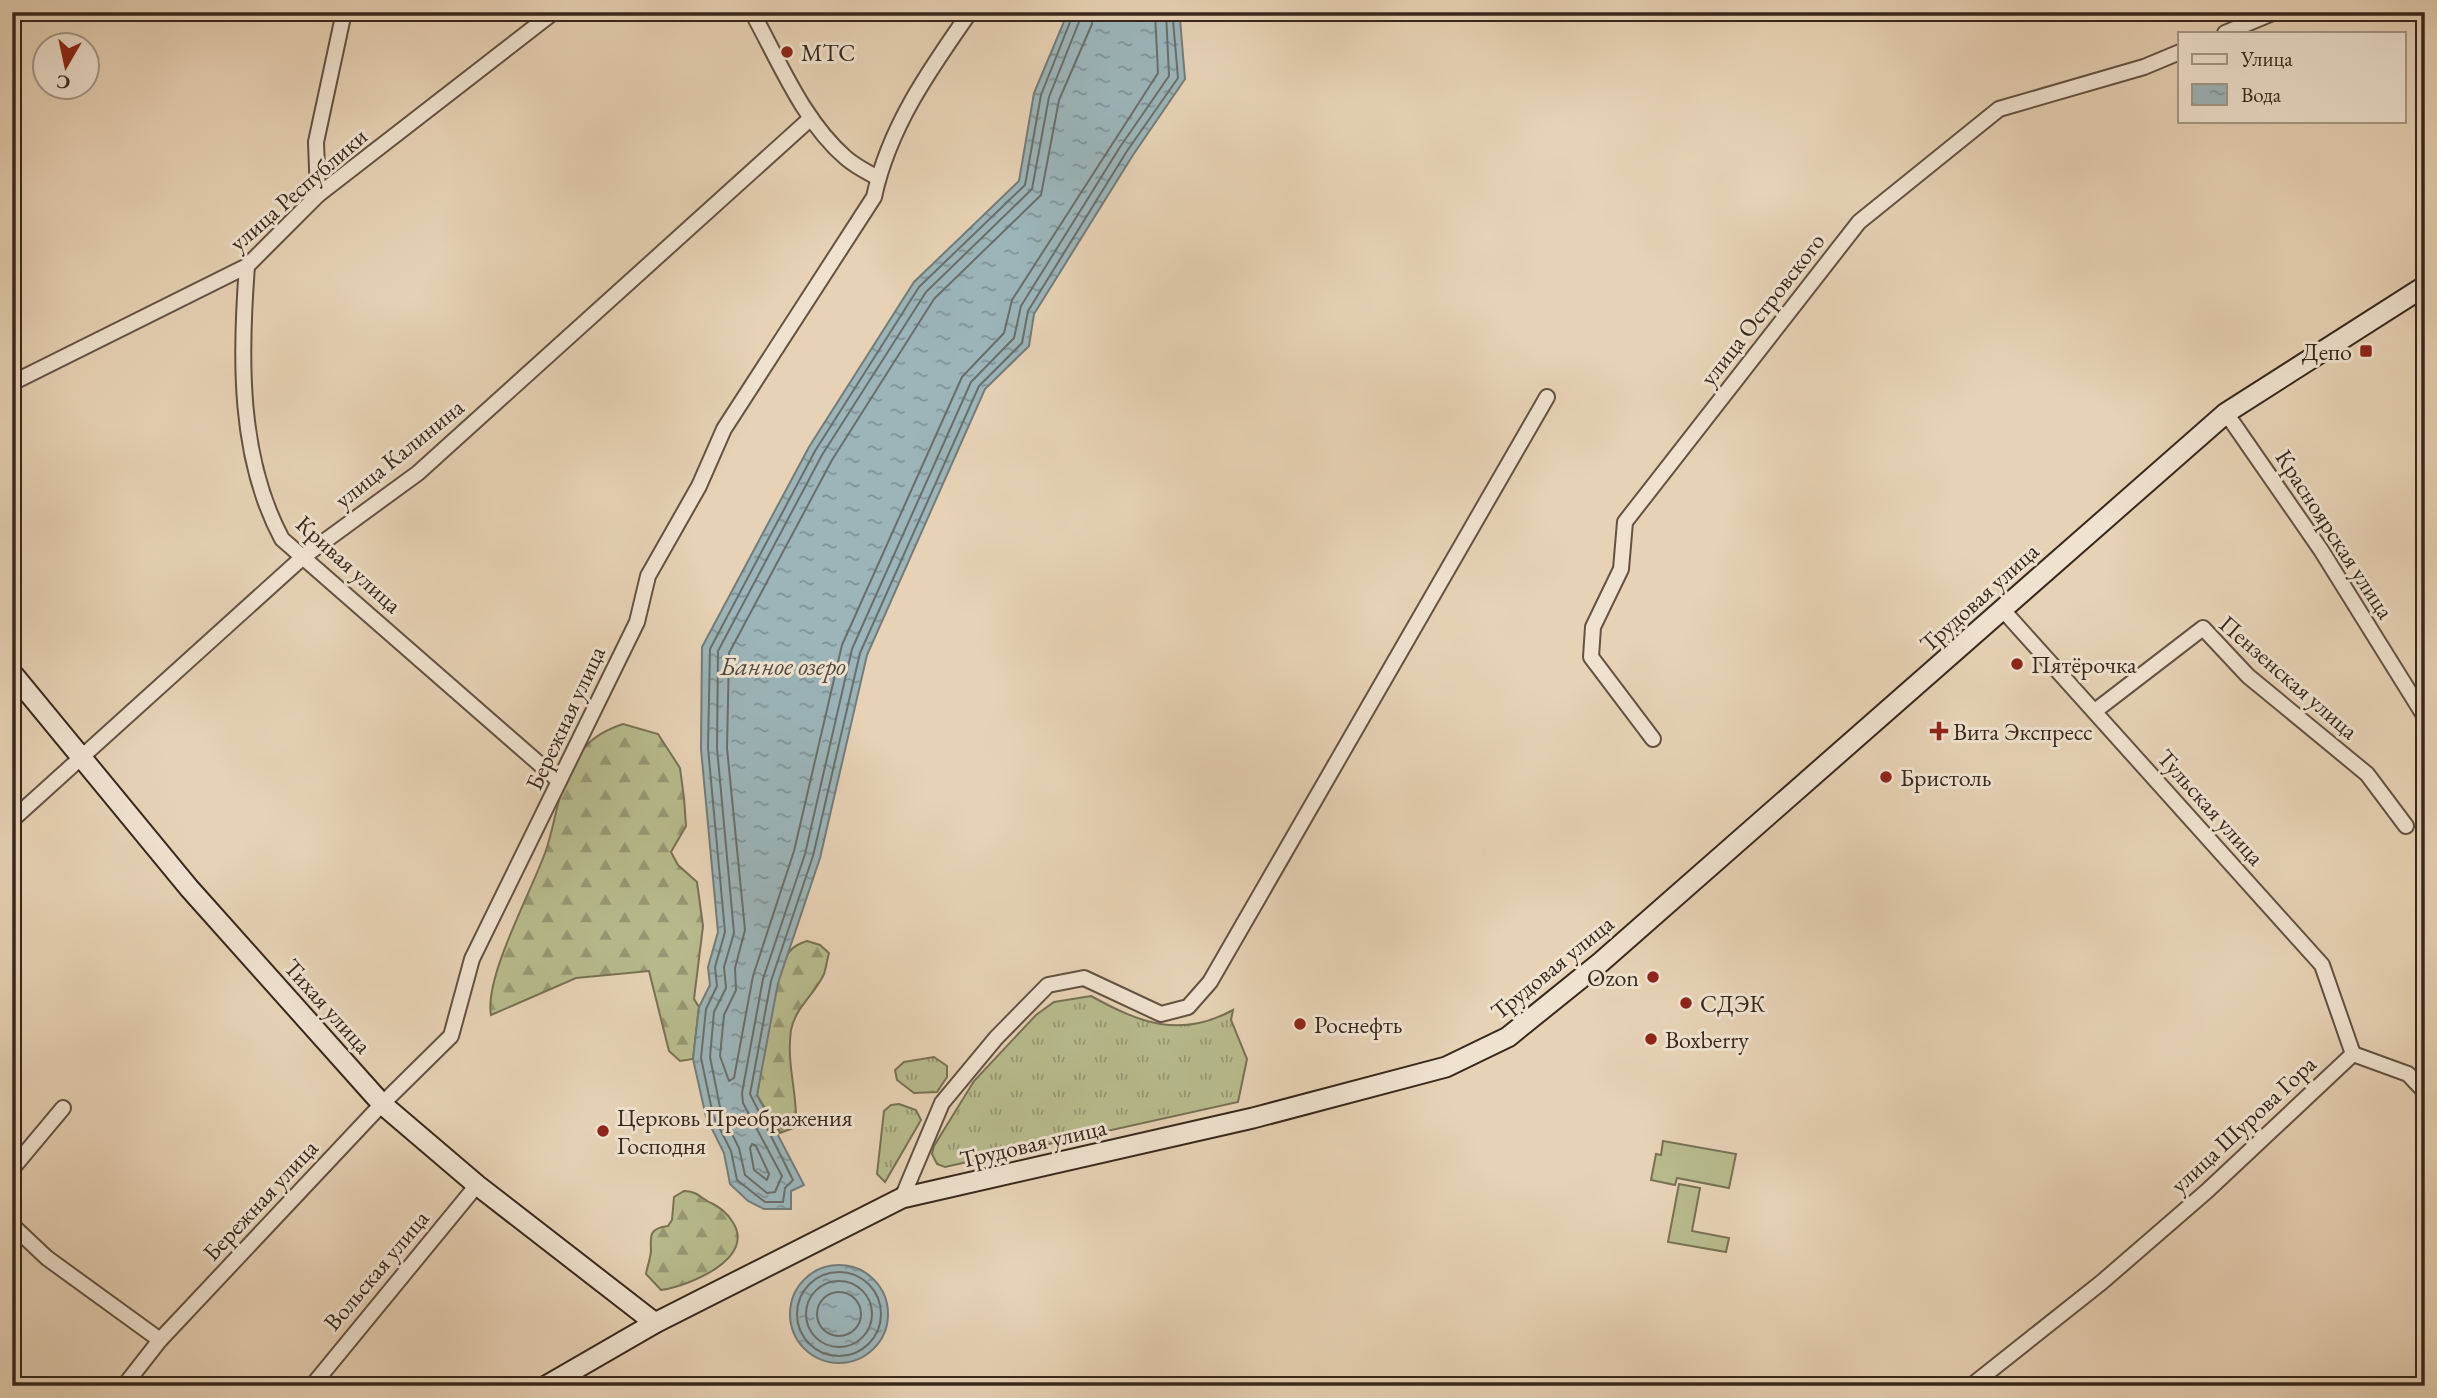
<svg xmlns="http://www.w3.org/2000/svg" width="2437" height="1398" font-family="'EB Garamond',serif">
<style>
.grass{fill:url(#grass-tufts);stroke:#787154;stroke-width:2}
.forest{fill:url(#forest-firs);stroke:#787154;stroke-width:2}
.green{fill:#b7bb8c;stroke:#787154;stroke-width:2}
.water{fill:url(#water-ripples);stroke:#737c7a;stroke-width:2}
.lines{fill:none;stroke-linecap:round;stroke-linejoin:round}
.shore{stroke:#6a6e6a;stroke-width:2}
.minor-casing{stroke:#645242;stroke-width:18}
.secondary-casing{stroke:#38271c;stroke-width:23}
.minor{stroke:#efe2cf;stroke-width:14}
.secondary{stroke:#efe2cf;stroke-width:19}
.poi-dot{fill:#8f2418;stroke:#efe2cf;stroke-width:2.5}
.labels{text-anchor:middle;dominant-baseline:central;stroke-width:6;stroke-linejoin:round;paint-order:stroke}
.poi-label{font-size:24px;fill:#38271c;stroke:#efe2cf;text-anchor:start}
.street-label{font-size:24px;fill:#38271c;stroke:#efe2cf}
.water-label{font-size:26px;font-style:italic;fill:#514a43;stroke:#efe2cf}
</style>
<defs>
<pattern id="grass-tufts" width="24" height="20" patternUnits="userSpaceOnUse" patternTransform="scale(1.75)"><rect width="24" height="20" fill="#b7bb8c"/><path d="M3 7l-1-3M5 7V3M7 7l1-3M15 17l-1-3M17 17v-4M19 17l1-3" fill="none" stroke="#969872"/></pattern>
<pattern id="forest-firs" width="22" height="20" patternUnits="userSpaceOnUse" patternTransform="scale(1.75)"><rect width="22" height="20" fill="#b7bb8c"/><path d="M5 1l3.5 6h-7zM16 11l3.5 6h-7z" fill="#969872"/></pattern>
<pattern id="water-ripples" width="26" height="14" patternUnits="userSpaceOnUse" patternTransform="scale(1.75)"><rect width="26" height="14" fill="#9bb5b9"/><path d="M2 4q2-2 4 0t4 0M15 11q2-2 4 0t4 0" fill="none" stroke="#7f9396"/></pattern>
</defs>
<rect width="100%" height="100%" fill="#e7d2b5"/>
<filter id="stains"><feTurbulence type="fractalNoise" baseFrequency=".00286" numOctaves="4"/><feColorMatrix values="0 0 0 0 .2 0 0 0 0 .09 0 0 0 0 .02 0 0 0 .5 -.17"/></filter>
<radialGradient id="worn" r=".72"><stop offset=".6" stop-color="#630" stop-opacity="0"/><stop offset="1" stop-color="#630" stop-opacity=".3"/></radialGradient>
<g class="grass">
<path d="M1091,996c49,27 89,43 142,14l-2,10 16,39 -9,43 -293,65 -8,-3 -5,-10 2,-8 40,-65 62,-66 18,-13z"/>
<path d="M934,1057l13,9v11l-10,15 -23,1 -17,-13 -2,-10 9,-8z"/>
<path d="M899,1104l17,6 5,10 -36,62 -8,-8 7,-63 7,-6z"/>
</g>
<g class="forest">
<path d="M623,724l35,10 22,34 4,30 2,28 -15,26 7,13 19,17 6,44 -9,73 5,8 -6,52 -13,2 -11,-10 -20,-80 -73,7 -85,37c-7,-37 40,-123 54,-162 10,-27 12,-60 27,-87 12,-23 27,-34 51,-42z"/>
<path d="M807,941l13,4 9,8c-2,7 -3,15 -5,21 -9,20 -29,34 -33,56 -5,34 7,65 5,97l-16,6 -23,-38c6,-32 15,-119 32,-143 5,-6 11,-9 18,-11z"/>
<path d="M684,1191c14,0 17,8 29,13 8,4 14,9 19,17 26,37 -43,65 -71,69l-15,-16c1,-7 5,-17 5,-24 -1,-15 -1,-22 17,-24l4,-6 2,-23z"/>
</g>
<g class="green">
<path d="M1663,1141l73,13 -7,34 -52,-10 -2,7 -24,-5 5,-26 5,1z"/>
<path d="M1679,1184l21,4 -8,43 37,7 -3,14 -58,-10z"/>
</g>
<g class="water">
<path d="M1068,12h119l-7,7 5,60 -52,76 -99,159 -5,32 -44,43 -118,266 -47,203 -42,125 -21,112 47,90 -13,6v18h-27l-16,-8 -18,-17 -6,-31 -18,-36 -13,-58 6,-52 11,-22 -2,-18 10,-35 -17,-183 1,-102 107,-200 105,-165 105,-101 15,-88z"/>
<circle cx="839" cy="1314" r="49"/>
</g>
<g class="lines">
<g class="shore">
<path d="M1074,12l-33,83 -16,90 -106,102 -104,164 -105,198 -2,99 17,184 -10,35 2,19 -11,23 -5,49 12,57 18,36 6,29 28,22h18l2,-14 8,-8 -43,-86 21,-113 42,-125 47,-203 119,-267 43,-43 6,-32 99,-160 51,-73 -5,-58 4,-8"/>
<path d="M1083,12l-34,85 -17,92 -106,103 -104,163 -104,196 -1,97 17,185 -10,34 2,21 -12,24 -4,45 11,55 18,36 6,27 22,18 8,-1 7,-16 -39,-73 -1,-10 21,-114 42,-125 47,-205 119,-267 43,-44 7,-32 99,-159 49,-71 -3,-64"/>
<path d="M1093,12l-1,12 -33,76 -18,95 -107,104 -102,161 -103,193 -2,95 18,182 -10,38 1,22 -12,25 -4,41 9,25 5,-3 19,-102 41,-125 48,-206 120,-268 42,-44 8,-33 146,-227 -3,-61"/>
<path d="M752,1144l4,2 13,28 -2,6 -13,-10 -4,-22z"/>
<circle cx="839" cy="1314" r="42"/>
<circle cx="839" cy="1314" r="33"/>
<circle cx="839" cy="1314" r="22"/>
</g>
<defs>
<g id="minor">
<path d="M752,12c27,49 51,109 94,146 9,8 21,14 32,20"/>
<path d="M2225,33l50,-21"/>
<path d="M318,195l-2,-53 28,-130"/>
<path d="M247,266c-7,91 -9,191 35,273l277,242"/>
<path d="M12,383l235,-117 71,-71 236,-183"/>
<path d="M2226,413l95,137 104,167"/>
<path d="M2002,609l320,356 31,89"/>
<path d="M2095,711l108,-83 45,48 119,98 39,52"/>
<path d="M1653,739l-62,-82 2,-30 28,-58 4,-47 234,-300 140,-113 145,-42 36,-15"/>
<path d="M12,820l291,-263 115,-84 393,-355"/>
<path d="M2353,1054l55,20 17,18"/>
<path d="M12,1169l51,-61"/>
<path d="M902,1198l40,-95 54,-65 52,-53 36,-7 77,36 27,-7 22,-25 337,-585"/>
<path d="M12,1225l35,33 113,82"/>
<path d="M124,1386l36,-46 222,-236 69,-68 21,-77 165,-337 11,-46 51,-90 25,-57 150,-232c15,-70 56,-128 96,-185"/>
<path d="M312,1386l165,-201"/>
<path d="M1971,1386l131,-104 105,-91 146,-137"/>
</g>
<g id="secondary">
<path d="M12,673l177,215 193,216 95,81 178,138"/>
<path d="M546,1386l109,-63 247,-125 351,-80 193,-51 62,-30 93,-75 625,-549 199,-127"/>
</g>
</defs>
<use href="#minor" class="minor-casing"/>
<use href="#secondary" class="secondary-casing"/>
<use href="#minor" class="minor"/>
<use href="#secondary" class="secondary"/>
</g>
<g class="poi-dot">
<circle cx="787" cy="52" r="7"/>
<rect x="2359" y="344" width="14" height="14" rx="3.5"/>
<circle cx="2017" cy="664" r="7"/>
<path d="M1935.5 720.5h7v7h7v7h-7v7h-7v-7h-7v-7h7z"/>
<circle cx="1886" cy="777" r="7"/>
<circle cx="1653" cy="977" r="7"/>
<circle cx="1686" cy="1003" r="7"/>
<circle cx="1300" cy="1024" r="7"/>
<circle cx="1651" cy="1039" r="7"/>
<circle cx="603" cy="1131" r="7"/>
</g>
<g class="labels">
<g class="poi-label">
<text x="801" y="52">МТС</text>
<text x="2352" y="351" text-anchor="end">Депо</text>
<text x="2031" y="664">Пятёрочка</text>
<text x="1953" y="731">Вита Экспресс</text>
<text x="1900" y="777">Бристоль</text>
<text x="1639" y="977" text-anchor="end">Ozon</text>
<text x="1700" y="1003">СДЭК</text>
<text x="1314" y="1024">Роснефть</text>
<text x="1665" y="1039">Boxberry</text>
<text x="617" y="1117">Церковь Преображения<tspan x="617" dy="28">Господня</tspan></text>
</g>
<g class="street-label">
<text transform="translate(298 189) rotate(-41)">улица Республики</text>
<text transform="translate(1762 309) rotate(-52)">улица Островского</text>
<text transform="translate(399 453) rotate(-39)">улица Калинина</text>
<text transform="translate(2335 534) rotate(57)">Красноярская улица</text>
<text transform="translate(349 564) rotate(42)">Кривая улица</text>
<text transform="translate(1979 597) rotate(-42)">Трудовая улица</text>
<text transform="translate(2289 677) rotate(41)">Пензенская улица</text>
<text transform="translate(565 718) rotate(-65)">Бережная улица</text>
<text transform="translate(2211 807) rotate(48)">Тульская улица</text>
<text transform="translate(1552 967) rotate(-39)">Трудовая улица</text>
<text transform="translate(328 1006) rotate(48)">Тихая улица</text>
<text transform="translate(2243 1124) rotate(-43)">улица Шурова Гора</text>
<text transform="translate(1033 1143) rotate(-13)">Трудовая улица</text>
<text transform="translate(260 1200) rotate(-47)">Бережная улица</text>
<text transform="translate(376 1270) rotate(-50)">Вольская улица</text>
</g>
<g class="water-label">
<text x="783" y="666">Банное озеро</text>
</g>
</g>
<rect width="2437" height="1398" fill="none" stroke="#e7d2b5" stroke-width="42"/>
<rect x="14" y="14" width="2409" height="1370" fill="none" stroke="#38271c" stroke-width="3.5"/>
<rect x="21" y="21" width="2395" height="1356" fill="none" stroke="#38271c" stroke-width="2"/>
<rect x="2178" y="32" width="228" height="91" fill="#efe2cf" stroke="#a69787" stroke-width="2"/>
<rect x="2192" y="54" width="35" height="10" fill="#efe2cf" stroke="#a69787" stroke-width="2"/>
<text x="2241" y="66" font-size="21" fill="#38271c">Улица</text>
<rect x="2192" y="84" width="35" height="21" fill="url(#water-ripples)" stroke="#a69787" stroke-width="2"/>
<text x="2241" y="102" font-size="21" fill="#38271c">Вода</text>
<g transform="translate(66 66) rotate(189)"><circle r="33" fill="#efe2cf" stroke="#a69787" stroke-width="2"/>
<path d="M0-5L12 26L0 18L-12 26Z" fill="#8f2418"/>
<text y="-10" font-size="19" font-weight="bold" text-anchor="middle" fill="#38271c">С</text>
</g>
<rect width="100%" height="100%" filter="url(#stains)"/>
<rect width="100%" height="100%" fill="url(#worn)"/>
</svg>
